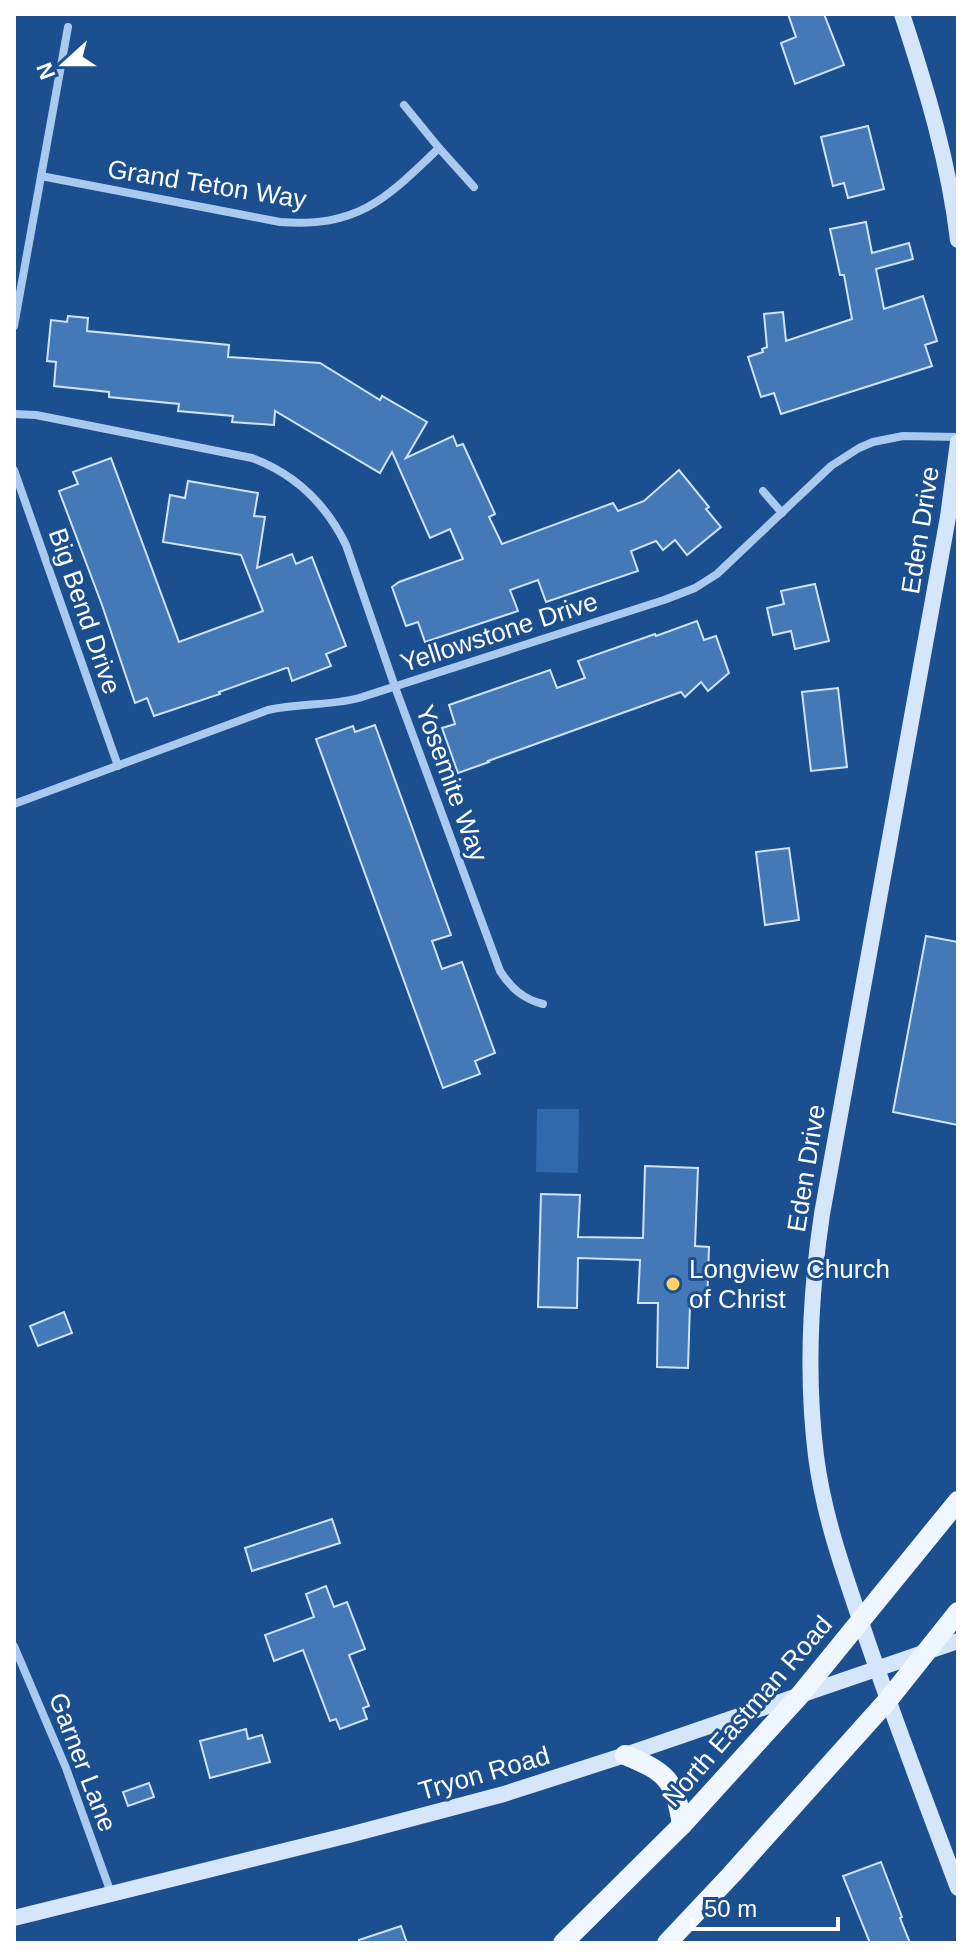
<svg xmlns="http://www.w3.org/2000/svg" width="972" height="1957" font-family="Helvetica,sans-serif">
<style>
.park{fill:#2e69ad}
.building{fill:#4478b7;stroke:#cfe3fa;stroke-width:2}
.lines{fill:none;stroke-linecap:round;stroke-linejoin:round}
.street{stroke:#a9c9ee;stroke-width:8}
.secondary{stroke:#d6e6fa;stroke-width:16}
.primary{stroke:#f0f6ff;stroke-width:20}
.poi-dot{fill:#ffd166;stroke:#1b4f8f;stroke-width:3}
.labels{text-anchor:middle;dominant-baseline:central;stroke-width:6;stroke-linejoin:round;paint-order:stroke}
.street-label{font-size:26px;fill:#fff;stroke:#1b4f8f}
.poi-label{font-size:26px;fill:#fff;stroke:#1b4f8f;text-anchor:start}
</style>
<rect width="100%" height="100%" fill="#1b4f8f"/>
<path class="park" d="M537,1109h42l-1,64 -42,-1z"/>
<g class="building">
<path d="M788,14h36l20,51 -49,19 -14,-41 15,-6z"/>
<path d="M868,126l16,63 -36,9 -4,-15 -11,3 -12,-49z"/>
<path d="M866,222l6,31 37,-10 4,16 -37,10 8,40 39,-13 14,45 -12,4 7,21 -151,48 -7,-21 -13,4 -13,-40 15,-5 -1,-3 5,-2 -3,-33 19,-2 3,29 66,-22 -8,-44h-4l-10,-46z"/>
<path d="M68,316l20,2 -1,13 142,14 -1,12 92,6 60,37 2,-4 45,26 -21,36 47,-22 4,10 6,-2 32,70 -6,3 13,27 111,-41 5,8 26,-10 35,-31 30,37 -3,2 15,18 -34,28 -12,-15 -12,10 -7,-9 -25,10 7,20 -92,31 -8,-22 -28,10 8,21 -93,31 -7,-20 -12,4 -14,-39 7,-5 64,-23 -13,-30 -20,9 -38,-86 -12,21 -105,-62 -1,14 -42,-3 1,-6 -55,-5 1,-7 -70,-7v-5l-55,-6 2,-24 -9,-1 4,-41 16,2z"/>
<path d="M111,458l68,184 84,-31 -22,-56 -78,-13 7,-47 15,3 3,-17 70,12 -4,23 11,1 -8,51 35,-14 4,10 16,-7 34,89 -20,8 5,12 -39,15 -4,-13h-2l-67,24 1,2 -66,22 -7,-18 -12,5 -33,-98 -43,-114 19,-7 -5,-12z"/>
<path d="M815,584l14,57 -34,8 -4,-18 -18,4 -6,-27 17,-4 -3,-13z"/>
<path d="M697,621l7,19 12,-4 13,37 -21,18 -7,-9 -16,15 -4,-5 -193,69 1,1 -31,11 -16,-45 13,-4 -6,-19 101,-35 7,18 28,-10 -7,-17 77,-27 1,2z"/>
<path d="M838,688l9,79 -36,4 -9,-79z"/>
<path d="M375,725l76,210 -19,6 10,28 20,-7 33,91 -20,8 5,13 -37,14 -127,-349 37,-13 2,6z"/>
<path d="M789,848l10,72 -34,5 -9,-73z"/>
<path d="M926,936l32,6v183l-65,-13z"/>
<path d="M645,1166l53,2 -3,78 14,1 -2,57h-17l-2,64 -31,-1 1,-64h-20l2,-43 -62,-2 -1,50 -39,-1 3,-113 39,1 -2,42 65,1z"/>
<path d="M64,1312l8,21 -34,13 -8,-20z"/>
<path d="M332,1519l8,24 -88,28 -7,-23z"/>
<path d="M326,1586l8,21 13,-5 18,47 -16,6 20,51 -6,2 4,11 -27,10 -4,-10 -6,2 -27,-71 -29,11 -9,-26 49,-18 -8,-23z"/>
<path d="M246,1729l2,10 14,-4 8,27 -60,16 -10,-37z"/>
<path d="M149,1783l5,14 -26,9 -5,-14z"/>
<path d="M881,1862l21,55 -2,1 10,25h-40l-27,-67z"/>
<path d="M401,1926l6,17h-48v-3z"/>
</g>
<g class="lines">
<g class="street">
<path d="M404,105l35,43 35,39"/>
<path d="M41,176l239,46c78,6 106,-23 159,-74"/>
<path d="M14,326l54,-299"/>
<path d="M14,414l22,1 216,43c43,16 74,46 94,87l49,142 105,284c11,17 23,28 43,33"/>
<path d="M14,470l104,296"/>
<path d="M763,491l19,22"/>
<path d="M14,804l254,-94c30,-7 61,-4 91,-12l305,-98 31,-12 22,-14 114,-108 28,-18 14,-6 30,-6 55,1"/>
<path d="M14,1646l52,122 45,125"/>
</g>
<g class="secondary">
<path d="M902,14c24,73 47,149 56,226"/>
<path d="M958,442l-10,75 -126,697c-12,81 -16,161 -6,242 8,63 30,122 50,181 29,85 61,168 92,251"/>
<path d="M14,1918l335,-83 155,-41 121,-39 333,-114"/>
</g>
<g class="primary">
<path d="M625,1755c41,17 50,24 57,70"/>
<path d="M563,1943l119,-118 118,-130 158,-194"/>
<path d="M667,1943l65,-69 156,-174 70,-88"/>
</g>
</g>
<circle class="poi-dot" cx="673" cy="1284" r="8"/>
<g class="labels">
<g class="street-label">
<text transform="translate(207 184) rotate(9)">Grand Teton Way</text>
<text transform="translate(920 530) rotate(-81)">Eden Drive</text>
<text transform="translate(85 611) rotate(71)">Big Bend Drive</text>
<text transform="translate(499 632) rotate(-18)">Yellowstone Drive</text>
<text transform="translate(452 783) rotate(70)">Yosemite Way</text>
<text transform="translate(806 1168) rotate(-81)">Eden Drive</text>
<text transform="translate(747 1711) rotate(-49)">North Eastman Road</text>
<text transform="translate(83 1762) rotate(69)">Garner Lane</text>
<text transform="translate(484 1773) rotate(-16)">Tryon Road</text>
</g>
<g class="poi-label">
<text x="689" y="1269">Longview Church<tspan x="689" dy="30">of Christ</tspan></text>
</g>
</g>
<rect width="972" height="1957" fill="none" stroke="#ffffff" stroke-width="32"/>
<g transform="translate(64 64) rotate(249)" stroke="#1b4f8f" stroke-width="6" paint-order="stroke">
<path d="M0-6L14 30L0 20L-14 30Z" fill="#ffffff"/>
<text y="-12" font-size="22" font-weight="bold" text-anchor="middle" fill="#ffffff">N</text>
</g>
<path d="M692 1917v12h146v-12" fill="none" stroke="#ffffff" stroke-width="4"/>
<text x="704" y="1917" font-size="24" fill="#ffffff" stroke="#1b4f8f" stroke-width="6" paint-order="stroke">50 m</text>
</svg>
